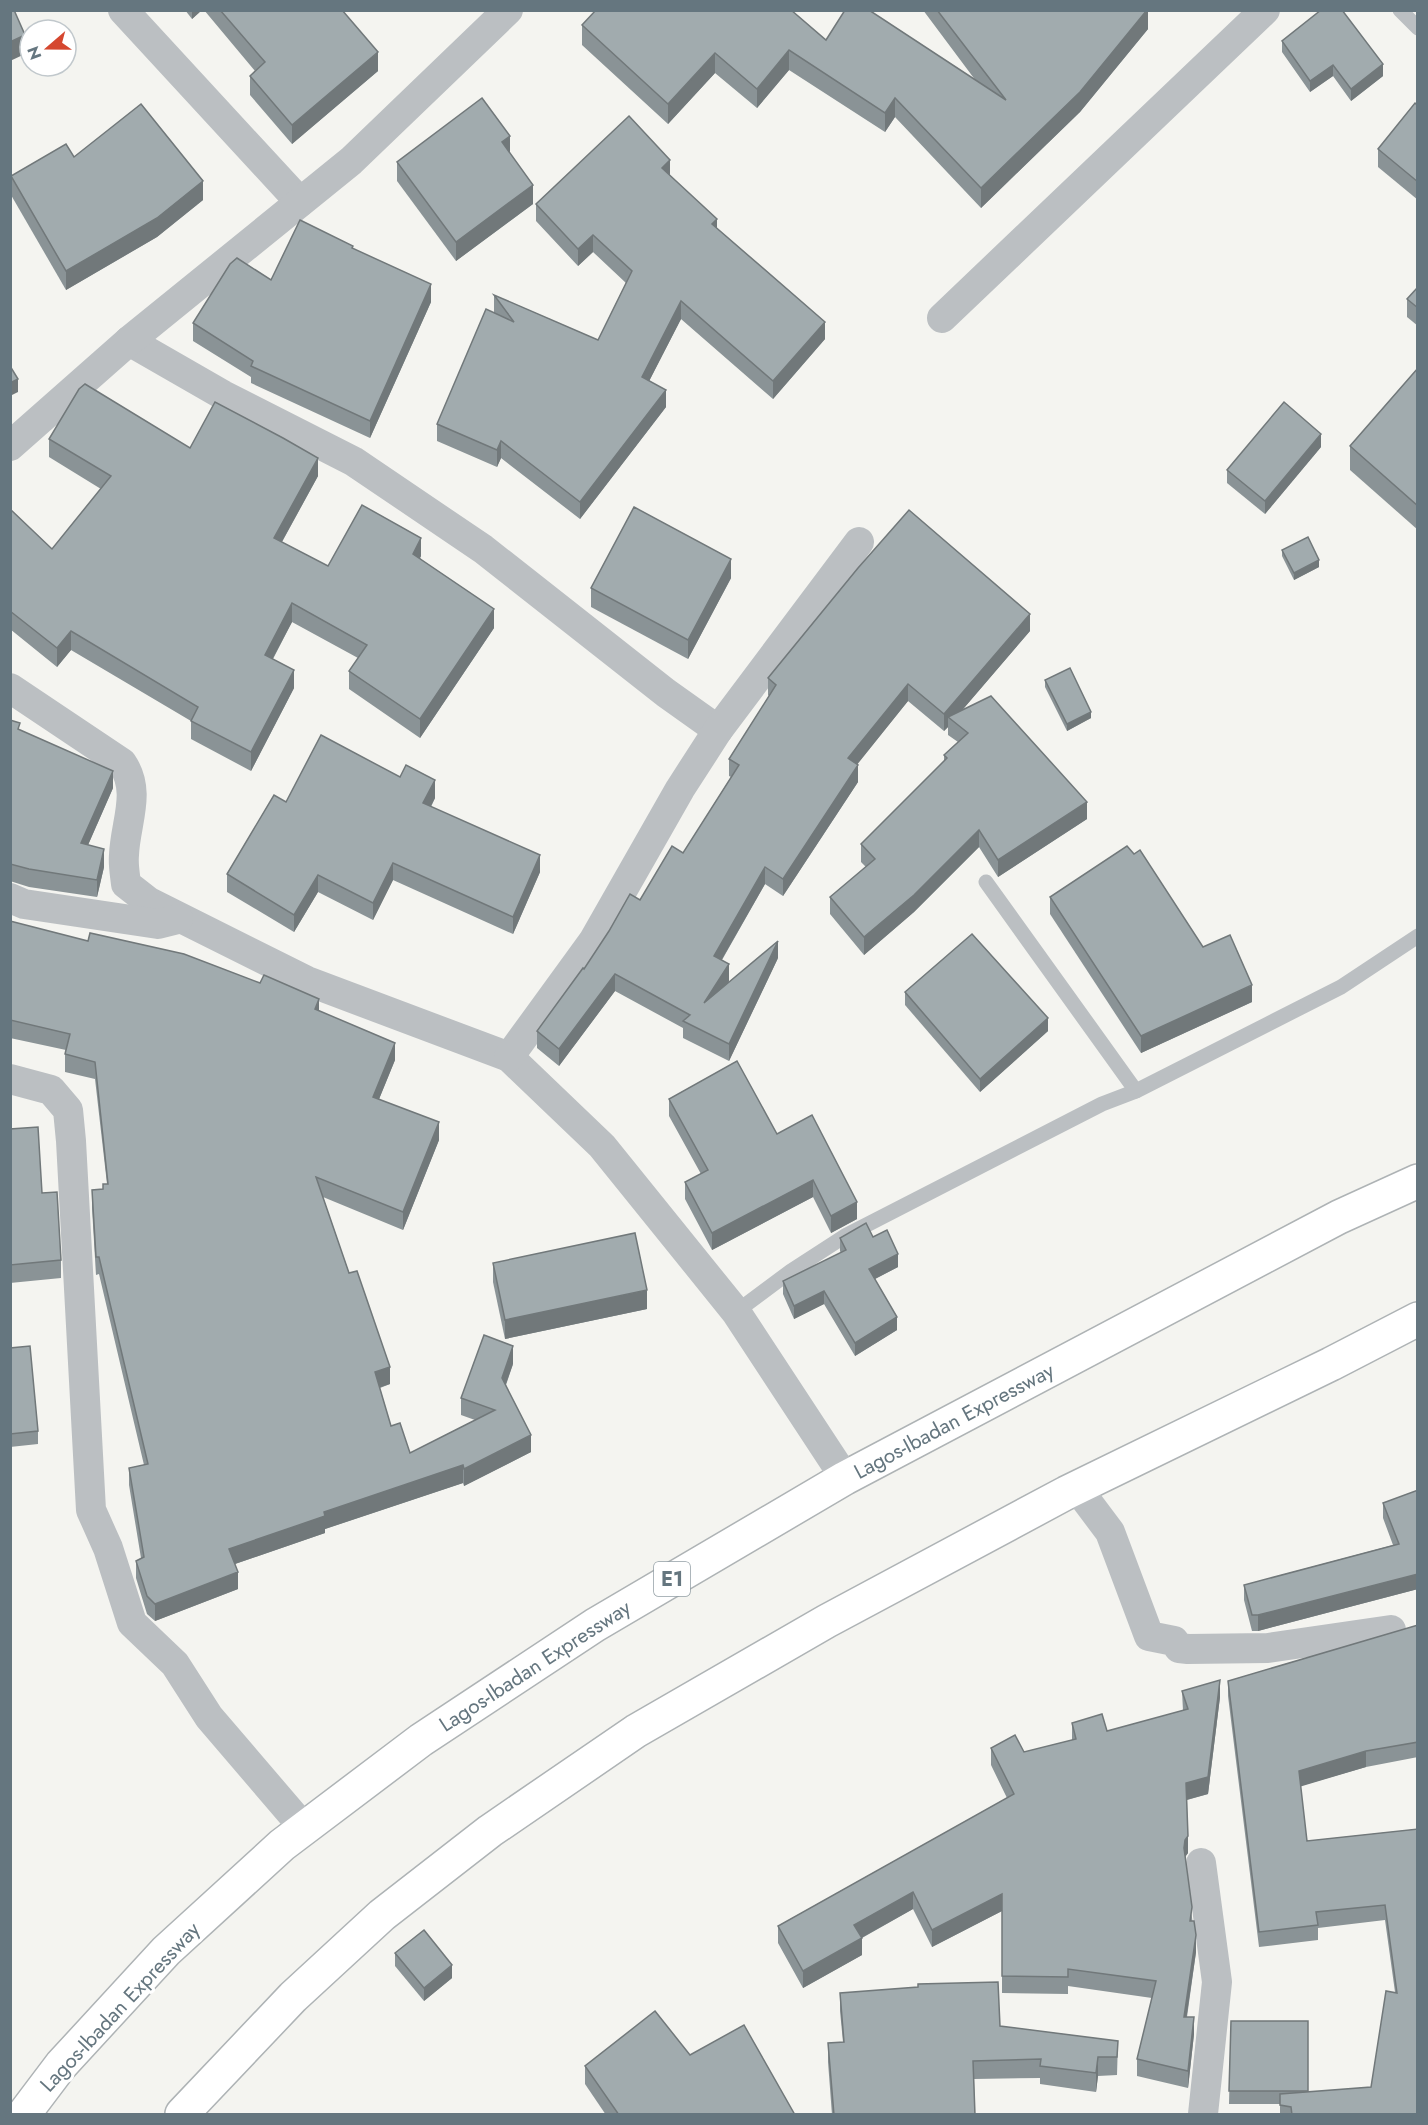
<svg xmlns="http://www.w3.org/2000/svg" width="1428" height="2125" font-family="Jost,sans-serif">
<style>
.lines{fill:none;stroke-linecap:round;stroke-linejoin:round}
.motorway-casing{stroke:#aeb3b5;stroke-width:36}
.service{stroke:#bbbfc2;stroke-width:15}
.minor{stroke:#bbbfc2;stroke-width:30}
.motorway{stroke:#fff;stroke-width:33}
.wall{fill:#8a9396}
.shaded-wall{fill:#71787a}
.building{fill:#a1abae;stroke:#71787a;stroke-width:1.5}
.labels{text-anchor:middle;dominant-baseline:central;stroke-width:6;stroke-linejoin:round;paint-order:stroke}
.shield{fill:#fff;stroke:#939fa5;stroke-width:1.5}
.shield-label{font-size:20px;font-weight:bold;fill:#65767f}
.street-label{font-size:21px;fill:#65767f;stroke:#fff}
</style>
<rect width="100%" height="100%" fill="#f4f4f0"/>
<g class="lines">
<defs>
<g id="motorway">
<path d="M24,2114l37,-49 105,-114 116,-106 139,-105 174,-115 250,-147 494,-261 79,-36"/>
<path d="M182,2114l111,-117 89,-82 108,-84 146,-100 191,-110 239,-128 265,-129 87,-45"/>
</g>
</defs>
<use href="#motorway" class="motorway-casing"/>
<g class="service">
<path d="M1400,10l18,18"/>
<path d="M986,882l150,209"/>
<path d="M736,1312l55,-41 54,-35 257,-132 34,-13 205,-104 77,-51"/>
</g>
<g class="minor">
<path d="M123,10l177,192"/>
<path d="M942,318l323,-308"/>
<path d="M129,341l94,54 130,66 130,88 183,144 52,37"/>
<path d="M10,446l119,-105 222,-180 157,-151"/>
<path d="M10,688l112,75c20,29 3,60 2,92 -1,10 1,19 2,29l23,18 158,79 202,76 93,89 134,166 109,166"/>
<path d="M10,898l14,6 134,20 20,-5"/>
<path d="M509,1057l85,-117 86,-151 38,-59 141,-188"/>
<path d="M10,1079l41,11 17,20 3,31 20,369 17,38 24,75 43,41 34,53 95,111"/>
<path d="M1077,1488l33,44 39,104 25,5 5,7 9,1 80,-1 123,-18"/>
<path d="M1201,1863l16,119 -14,132"/>
</g>
<use href="#motorway" class="motorway"/>
</g>
<g class="wall">
<path d="M185,10h17l-10,9z"/>
<path d="M204,10h138l36,61 -86,73 -42,-49v-19l5,-5z"/>
<path d="M923,10h225v19l-68,83 -99,96 -86,-91 -10,15 -96,-62 -32,38 -42,-35 -47,51 -86,-79v-20l244,15 150,41z"/>
<path d="M1282,41l101,35 -32,25 -18,-25 -23,16 -28,-40z"/>
<path d="M1418,106v94l-40,-33v-18z"/>
<path d="M510,154l23,50 -77,57 -59,-80v-19z"/>
<path d="M74,157l129,43 -46,37 -91,53 -55,-95v-19z"/>
<path d="M670,176l47,52 108,111 -52,60 -92,-80 -32,62 17,26 -86,112 -79,-61 -4,9 -60,-26v-17l57,-111v-18l104,45 28,-57 -33,-31 -15,14 -42,-45v-17z"/>
<path d="M353,248l78,54 -61,136 -119,-55v-6l-58,-36v-18l78,-43z"/>
<path d="M1418,287v39l-11,-9v-18z"/>
<path d="M1418,368v162l-68,-60v-24z"/>
<path d="M49,439l141,9 128,28 -36,66 46,24 93,-10 -1,2 74,70 -74,110 -71,-49v-18l9,-13 -66,-36 -19,37 21,29 -43,83 -60,-32v-18l-120,-71 -14,17 -47,-38v-120l42,40 49,-60 -52,-32z"/>
<path d="M1321,447l-56,67 -38,-31v-13z"/>
<path d="M1282,550l37,17 -25,13 -12,-24z"/>
<path d="M731,578l-43,81 -97,-52v-19z"/>
<path d="M1030,631l-68,79 125,109 -89,58 -19,-30 -65,65 -50,43 -34,-41v-17l36,-30 -5,-5v-18l83,-83v-6l14,-13 -10,-7v-8l-4,4 -36,-30 -51,63 1,18 -75,114 -18,-12 -43,76 7,21 -1,2 50,-25 -49,103 -46,-23v-10l-68,-37 -56,75 -22,-18v-17l47,-62 56,-69 43,-47 48,-76 -2,-1v-17l40,-63 -1,-1v-17z"/>
<path d="M1045,680l46,38 -24,13 -22,-44z"/>
<path d="M10,720l10,10 93,58 -25,57 16,22 -7,30 -68,-10 -19,-6z"/>
<path d="M435,798l-4,9 109,65 -27,62 -120,-54 -20,40 -55,-28 -24,40 -67,-40v-18l59,-72z"/>
<path d="M1050,897l202,105 -111,51 -91,-139z"/>
<path d="M10,921l309,90 76,49 -16,39 60,41 -36,90 -80,-33 26,76 41,111 -10,4 11,38 19,27 65,-33 -14,-5v-17l52,-34 -7,21 25,67 -67,34 -1,-3 -138,46v4l-90,31 3,25 -83,32 -8,-7 -11,-36v-17l5,-3 -12,-73v-17l15,-3 -45,-191 -3,1 -4,-67v-18l11,-1 4,-5 -12,-105 -30,-7v-18l1,-4 -56,-12z"/>
<path d="M905,992l143,39 -68,61 -75,-87z"/>
<path d="M669,1099l108,35 80,85 -26,14 -18,-36 -101,53 -27,-51v-17l16,-8 -32,-58z"/>
<path d="M10,1129l32,64 19,67v18l-51,5z"/>
<path d="M873,1237l25,30 -23,12 22,51 -42,26 -31,-52 -30,15 -11,-25v-13l58,-28 -1,-2v-13z"/>
<path d="M493,1263l154,46 -142,30 -12,-57z"/>
<path d="M10,1348l28,83v13l-28,3z"/>
<path d="M1418,1490v99l-160,42h-6l-8,-31v-15l149,-40 -10,-27v-15z"/>
<path d="M1418,1625v132l-52,10 -66,19 7,55 111,-12v286h-138v-11h-51l2,-83h77v71l63,-5 24,-95 -10,-72 -67,8v12l-59,7 -31,-251v-15z"/>
<path d="M1182,1691l38,6 -12,97 -21,6 1,53 -3,4 11,95 -9,65 7,17 -6,54 -51,-12v-17l15,-61 -84,-12v8l-66,-1v-82l-70,36 -19,-38 -51,29v17l-59,33 -25,-45v-17l229,-128 -16,-33v-17l33,4 48,-12v-17l35,8 76,-20z"/>
<path d="M395,1953l57,25 -28,23 -29,-35z"/>
<path d="M840,1993l160,33 118,15 -1,34 -19,1 -2,16 -56,-8v-6l-66,1 1,36h-143l-4,-53v-19l15,-1 -3,-31z"/>
<path d="M690,2055l105,60h-189l-21,-31v-18z"/>
</g>
<g class="shaded-wall">
<path d="M192,10h10l-10,9z"/>
<path d="M1148,10v19l-68,83 -99,96v-20z"/>
<path d="M25,35v19l-15,7v-19z"/>
<path d="M789,50v20l-32,38v-19z"/>
<path d="M378,52v19l-86,73v-19z"/>
<path d="M715,53v20l-47,51v-20z"/>
<path d="M1383,64v12l-32,25v-12z"/>
<path d="M1333,65v11l-23,16v-11z"/>
<path d="M895,98v19l-10,15v-19z"/>
<path d="M510,136v19l-8,-13z"/>
<path d="M670,160v17l-8,-9z"/>
<path d="M203,181v19l-46,37 -91,53v-19z"/>
<path d="M533,185v19l-77,57v-19z"/>
<path d="M717,219v17l-5,-12z"/>
<path d="M593,235v17l-15,14v-17z"/>
<path d="M431,284v18l-61,136v-17z"/>
<path d="M681,301v18l-39,76v-18z"/>
<path d="M825,322v17l-52,60v-18z"/>
<path d="M18,379v13l-8,4v-13z"/>
<path d="M666,390v17l-86,112v-17z"/>
<path d="M1321,434v13l-56,67v-13z"/>
<path d="M501,441v17l-4,9v-17z"/>
<path d="M318,458v18l-44,80v-18z"/>
<path d="M421,538v18l-8,16v-18z"/>
<path d="M731,559v19l-43,81v-19z"/>
<path d="M1319,560v7l-25,13v-7z"/>
<path d="M292,603v19l-27,51v-18z"/>
<path d="M494,609v19l-74,110v-19z"/>
<path d="M1030,614v17l-77,90 -5,-4v10l-4,4v-17z"/>
<path d="M71,631v19l-14,17v-19z"/>
<path d="M294,670v18l-43,83v-19z"/>
<path d="M908,684v17l-60,75v-18z"/>
<path d="M1091,712v6l-24,13v-7z"/>
<path d="M858,765v17l-75,114v-17z"/>
<path d="M113,771v17l-32,73v-18z"/>
<path d="M435,780v18l-12,23v-18z"/>
<path d="M1087,802v17l-89,58v-17z"/>
<path d="M979,830v17l-65,65 -50,43v-18z"/>
<path d="M104,849v18l-7,30v-17z"/>
<path d="M540,855v17l-27,62v-17z"/>
<path d="M393,863v17l-20,40v-17z"/>
<path d="M765,867v17l-51,89v-17z"/>
<path d="M318,875v17l-24,40v-17z"/>
<path d="M778,941v17l-49,103v-17z"/>
<path d="M729,964v17l-25,39v-17z"/>
<path d="M615,974v17l-56,75v-17z"/>
<path d="M1252,985v17l-111,51v-17z"/>
<path d="M319,999v17l-4,-7z"/>
<path d="M1048,1018v13l-68,61v-13z"/>
<path d="M395,1043v17l-22,54v-17z"/>
<path d="M439,1122v18l-36,90v-18z"/>
<path d="M813,1180v17l-101,53v-17z"/>
<path d="M857,1202v17l-26,14v-17z"/>
<path d="M898,1254v13l-29,15v-13z"/>
<path d="M647,1290v19l-142,30v-19z"/>
<path d="M824,1291v13l-30,15v-13z"/>
<path d="M897,1317v13l-42,26v-13z"/>
<path d="M513,1346v18l-11,31v-17z"/>
<path d="M390,1367v17l-15,5v-17z"/>
<path d="M531,1435v17l-67,34v-17z"/>
<path d="M463,1465v18l-138,46v4l-96,33v-17l95,-37z"/>
<path d="M238,1572v17l-83,32v-17z"/>
<path d="M1418,1574v15l-160,42v-16z"/>
<path d="M1220,1680v17l-12,97 -22,6v-17z"/>
<path d="M1366,1751v16l-67,20v-16z"/>
<path d="M1188,1836v17l-3,4 -1,-9 1,-8z"/>
<path d="M913,1892v17l-59,33v-17z"/>
<path d="M1002,1894v17l-70,36v-17z"/>
<path d="M1196,1935v17l-12,82v-17z"/>
<path d="M862,1938v17l-59,33v-17z"/>
<path d="M452,1965v13l-28,23v-13z"/>
<path d="M1194,2017v17l-6,54v-17z"/>
<path d="M1098,2057v19l-2,16v-19z"/>
</g>
<g class="building">
<path d="M10,10h4l11,25 -15,7z"/>
<path d="M220,10h122l36,42 -86,73 -42,-49 15,-14z"/>
<path d="M596,10h195l35,30 19,-30h24l137,90 -69,-90h210l-67,82 -99,96 -86,-90 -10,15 -96,-63 -32,39 -42,-36 -47,51 -86,-79z"/>
<path d="M1321,10h21l41,54 -32,25 -18,-24 -23,16 -28,-40z"/>
<path d="M482,98l28,38 -8,6 31,43 -77,57 -59,-80z"/>
<path d="M1415,103l3,3v76l-40,-33z"/>
<path d="M141,104l62,77 -46,37 -91,53 -55,-95 55,-32 8,13z"/>
<path d="M629,116l41,44 -8,8 55,51 -5,5 113,98 -52,59 -92,-80 -39,76 24,13 -86,112 -79,-61 -4,9 -60,-26 49,-115 28,13 -20,-27 104,45 34,-69 -39,-36 -15,14 -42,-45z"/>
<path d="M300,220l53,26 -1,2 79,36 -61,137 -119,-55 2,-5 -60,-38 37,-59 7,-6 34,22z"/>
<path d="M1418,287v21l-11,-9z"/>
<path d="M10,366l8,13 -8,4z"/>
<path d="M1418,368v138l-68,-60z"/>
<path d="M85,384l105,64 25,-46 68,36 35,20 -44,80 54,28 34,-61 59,33 -8,16 81,55 -74,110 -71,-48 18,-26 -75,-42 -27,52 29,15 -43,82 -60,-31 7,-14 -127,-76 -14,17 -47,-37v-102l42,40 59,-73 -62,-37 30,-50z"/>
<path d="M1284,402l37,32 -56,67 -38,-31z"/>
<path d="M634,507l97,52 -43,81 -97,-52z"/>
<path d="M909,510l121,104 -86,100 -36,-30 -60,74 10,7 -75,114 -18,-12 -51,89 15,8 -25,39 74,-62 -49,103 -46,-23 7,-6 -75,-41 -56,75 -22,-18 46,-63 1,1 25,-38 21,-37 10,6 32,-54 11,7 56,-88 -10,-6 47,-74 -8,-7 90,-110z"/>
<path d="M1308,537l11,23 -25,13 -12,-23z"/>
<path d="M1070,668l21,44 -24,12 -22,-44z"/>
<path d="M991,696l96,106 -89,58 -19,-30 -65,65 -50,42 -34,-40 45,-38 -14,-15 86,-86 -3,-3 24,-22 -20,-16z"/>
<path d="M10,720l10,3 -2,6 95,42 -32,72 23,6 -7,31 -68,-11 -19,-5z"/>
<path d="M321,735l79,42 6,-12 29,15 -12,23 117,52 -27,62 -120,-54 -20,40 -55,-28 -24,40 -67,-41 47,-79 12,7z"/>
<path d="M1127,846l7,8 6,-4 63,97 27,-12 22,50 -111,51 -91,-139z"/>
<path d="M10,921l78,20 2,-8 94,21 76,29 4,-8 55,24 -4,10 80,34 -22,54 66,25 -36,90 -87,-35 33,96 8,-2 33,96 -15,5 16,54 9,-3 10,30 85,-43 -34,-12 23,-63 29,11 -11,32 29,57 -67,34 -1,-4 -139,47 1,4 -96,33 9,23 -83,32 -8,-8 -11,-35 8,-4 -15,-89 19,-4 -49,-207h-3l-4,-67 11,-1v-5h5l-13,-122 -30,-8 5,-20 -60,-14z"/>
<path d="M972,934l76,84 -68,61 -75,-87z"/>
<path d="M737,1061l40,73 35,-19 45,87 -26,14 -18,-36 -101,53 -27,-51 23,-12 -39,-71z"/>
<path d="M38,1127l4,66 15,-1 4,68 -51,5v-136z"/>
<path d="M866,1223l7,14 14,-7 11,24 -29,15 28,48 -42,26 -31,-52 -30,15 -11,-25 63,-31 -6,-12z"/>
<path d="M635,1233l12,57 -142,30 -12,-57z"/>
<path d="M30,1346l8,85 -28,3v-86z"/>
<path d="M1418,1490v84l-160,41h-6l-8,-30 155,-41 -16,-41z"/>
<path d="M1418,1625v117l-52,9 -67,20 8,70 111,-12v286h-126l-1,-8 -11,-2v-11l91,-7 15,-96 11,2 -12,-88 -69,7 2,13 -59,7 -31,-251z"/>
<path d="M1220,1680l-12,97 -22,6 2,53 -3,4 -1,8 8,59 -2,14h4l2,14 -12,82h10l-6,54 -51,-12 19,-78 -88,-12v8l-66,-1v-82l-70,36 -19,-38 -59,33 8,13 -59,33 -25,-45 236,-132 -23,-46 24,-13 9,17 52,-13 -4,-16 30,-9 5,17 81,-22 -6,-18z"/>
<path d="M424,1930l28,35 -28,23 -29,-35z"/>
<path d="M998,1982l2,44 118,15 -1,16h-19l-2,16 -56,-7 1,-7 -68,2 2,54h-141l-6,-72 16,-1 -4,-49 78,-6v-3z"/>
<path d="M655,2011l35,44 54,-30 51,90h-176l-34,-49z"/>
<path d="M1231,2021h77v70h-79z"/>
</g>
<g class="labels">
<rect class="shield" x="654" y="1562" width="36" height="34" rx="4.5"/>
<g class="shield-label">
<text x="672" y="1579">E1</text>
</g>
<g class="street-label">
<text transform="translate(954 1421) rotate(-28)">Lagos-Ibadan Expressway</text>
<text transform="translate(535 1666) rotate(-33)">Lagos-Ibadan Expressway</text>
<text transform="translate(120 2007) rotate(-47)">Lagos-Ibadan Expressway</text>
</g>
</g>
<rect width="1428" height="2125" fill="none" stroke="#65767f" stroke-width="24"/>
<g transform="translate(48 48) rotate(250)"><circle r="28" fill="#ffffff" stroke="#c1c8cc" stroke-width="1.5"/>
<path d="M0-4.5L10 22L0 15L-10 22Z" fill="#d5472f"/>
<text y="-9" font-size="16" font-weight="bold" text-anchor="middle" fill="#65767f">N</text>
</g>
</svg>
